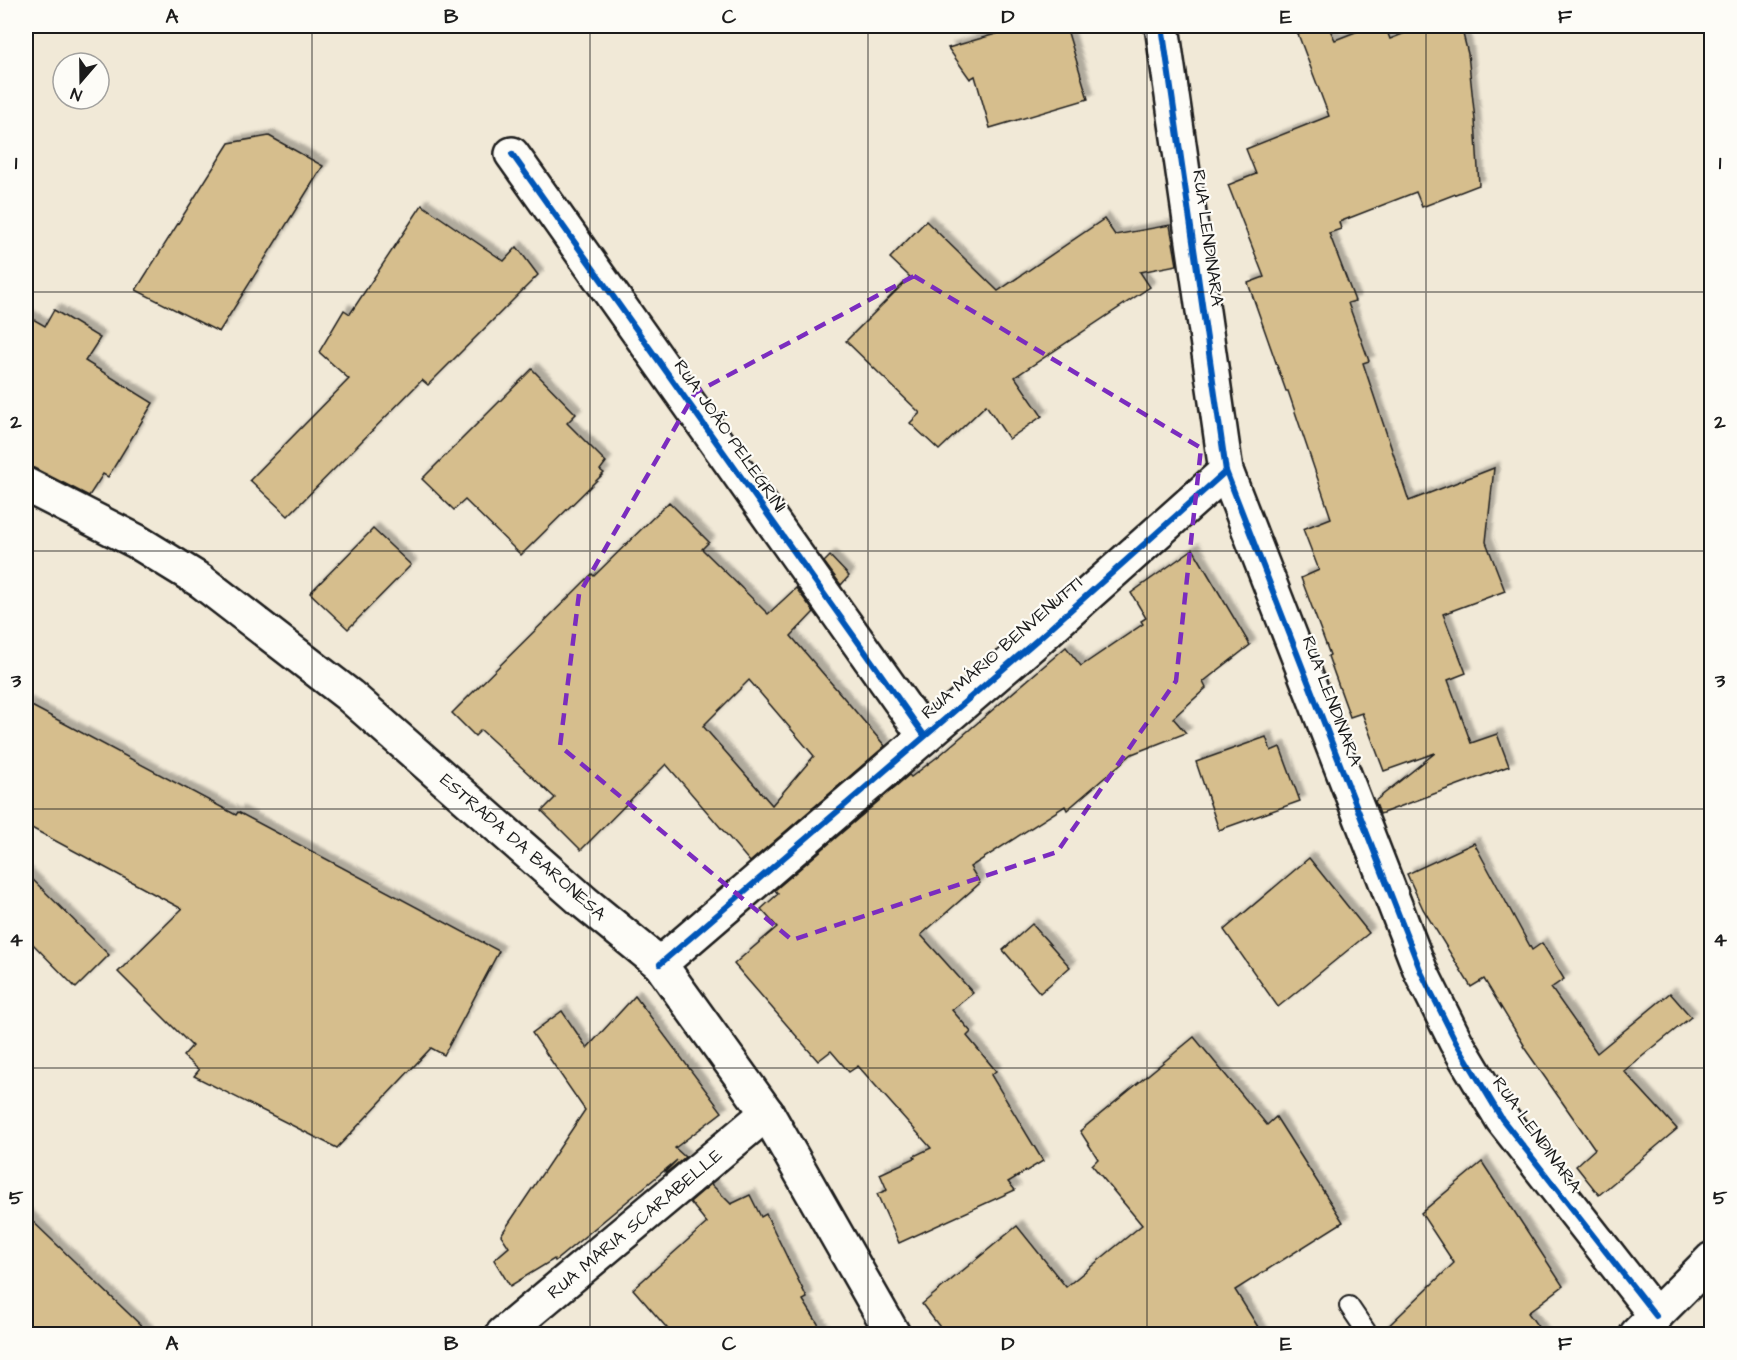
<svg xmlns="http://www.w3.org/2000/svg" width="1737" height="1360" font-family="'Architects Daughter',sans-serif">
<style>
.building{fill:#d6be8d;stroke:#1c1c1c;stroke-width:1.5;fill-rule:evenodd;filter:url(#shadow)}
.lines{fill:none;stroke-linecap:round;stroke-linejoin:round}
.service-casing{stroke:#1c1c1c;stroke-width:22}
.minor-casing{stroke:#1c1c1c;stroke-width:38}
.secondary-casing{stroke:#1c1c1c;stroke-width:38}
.primary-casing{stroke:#1c1c1c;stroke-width:38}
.service{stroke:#fdfcf7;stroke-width:18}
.minor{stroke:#fdfcf7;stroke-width:33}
.secondary{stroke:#fdfcf7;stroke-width:33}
.primary{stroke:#fdfcf7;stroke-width:33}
.cycleway-casing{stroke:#fdfcf7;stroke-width:10}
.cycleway{stroke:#0057b8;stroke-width:6}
.marked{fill:none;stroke:#7b2cbf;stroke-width:4.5;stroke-dasharray:12 8;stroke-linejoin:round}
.grid{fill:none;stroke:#1c1c1c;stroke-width:1.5;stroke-opacity:0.55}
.labels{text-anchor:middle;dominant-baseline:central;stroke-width:4.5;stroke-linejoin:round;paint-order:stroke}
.street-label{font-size:18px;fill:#1c1c1c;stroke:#fdfcf7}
.neatline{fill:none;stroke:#1c1c1c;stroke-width:2}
.grid-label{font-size:20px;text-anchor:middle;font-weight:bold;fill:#1c1c1c}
</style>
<defs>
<filter id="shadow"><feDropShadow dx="5.5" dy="-5.5" stdDeviation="1.5" flood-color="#0004"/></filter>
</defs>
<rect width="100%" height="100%" fill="#f1e9d7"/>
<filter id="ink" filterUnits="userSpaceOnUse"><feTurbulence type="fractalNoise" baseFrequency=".0167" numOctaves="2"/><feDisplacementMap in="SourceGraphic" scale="12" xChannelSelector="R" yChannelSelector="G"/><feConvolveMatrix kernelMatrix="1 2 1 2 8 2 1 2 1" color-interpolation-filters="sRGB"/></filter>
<g filter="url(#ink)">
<g class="building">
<path d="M1023,26h43l22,73 -98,29 -15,-52 -5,3 -22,-31z"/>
<path d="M1295,26h33l7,14 36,-14h14l5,13 33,-13h38l7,28 7,66 4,65 -57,22 -6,-15 -77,30 2,7 -12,4 26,68 -7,2 21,58 -6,2 46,138 85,-33 -8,74 19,49 -62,23 23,59 -18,7 23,63 26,-9 12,32 -129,48 -5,-13 60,-48 -51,18 -22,-58 -12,4 -22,-61 2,-1 -29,-77 18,-8 -16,-41 28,-11 -43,-127h-2l-38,-108 16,-6 -36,-92 28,-11 -10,-25 83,-33z"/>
<path d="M269,136l54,30 -104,166 -83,-42 93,-147z"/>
<path d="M422,205l82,56 13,-14 21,28 -110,110 -6,-5 -134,136 -38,-36 99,-101 -30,-27 25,-42 6,4z"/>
<path d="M1104,219l11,16 55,-10 7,40 -37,7 10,15 -135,90 27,39 -33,23 -23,-34 -47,45 -29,-27 10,-10 -74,-72 64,-64 -20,-19 36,-37 72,70z"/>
<path d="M54,310l46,28 -15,23 68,42 -45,74 -5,-3 -14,22 -55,-28 -8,-2v-151l19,11z"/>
<path d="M532,369l44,45 -9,9 39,39 -6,8 4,3 -83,82 -56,-55 -11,10 -32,-31z"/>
<path d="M669,502l40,40 -7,7 66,65 28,-26 18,24 -23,24 94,110 -135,116 -84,-98 -85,86 -39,-39 13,-13 -74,-68 -6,6 -23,-23 140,-139 2,2zM749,680l65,76 -42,49 -69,-79z"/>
<path d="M373,529l38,36 -63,64 -38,-36z"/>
<path d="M1193,549l57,96 -47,37 3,6 -33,30 13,15 -54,21 -65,56 -2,-4 -95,61 10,16 -59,52 52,58 -21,17 19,22 -4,4 29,35 -5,4 52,86 -35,21 7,8 -116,53 -22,-49 10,-4 -7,-16 35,-16 -1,-2 17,-8 -73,-82 -9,6 -18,-21 -13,10 -84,-97 43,-37 -16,-18 17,-15 -3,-4 134,-115 2,2 29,-22 126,-108 15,19 62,-42 -2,-3 5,-3 -15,-25z"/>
<path d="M830,556l19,20 -8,9 -17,-23z"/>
<path d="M26,703l210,112 2,-3 261,139 -55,104 -13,-7 -94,100 -143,-72 5,-6 -16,-14 9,-10 -74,-74 64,-63 -156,-84z"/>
<path d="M1266,737l5,14 9,-4 20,54 -81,29 -23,-68z"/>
<path d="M1474,843l58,107 10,-7 22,36 -13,9 46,65 73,-60 21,24 -67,54 53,58 -78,66 -23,-29 19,-17 -72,-103 1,-1 -40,-66 -13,8 -48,-78 -16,-35z"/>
<path d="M1309,858l60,75 -91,74 -54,-77z"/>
<path d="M26,873l83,82 -33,33 -50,-51z"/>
<path d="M1032,924l38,43 -30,26 -37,-43z"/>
<path d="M635,996l87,116 -47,36 10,9 -19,16 -1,-1 12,-12 -122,101 -1,-2 -44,27 -16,-26 15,-13 -8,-12 84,-125 -53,-77 30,-22 25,37z"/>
<path d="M1194,1037l73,88 9,-8 67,105 -108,68 28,45h-317l-24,-31 95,-78 49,61 76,-62 -50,-60 6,-6 -18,-28z"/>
<path d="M1482,1162l81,124 -35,27 16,22h-165l75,-72 -33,-50z"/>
<path d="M711,1184l20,20 19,-9 11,22 5,-3 41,84 -4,2 22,35h-152l-40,-46 74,-66 -17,-21z"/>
<path d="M26,1215l125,120h-125z"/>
</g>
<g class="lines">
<defs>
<path id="service" d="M1349,1306l19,28"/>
<g id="minor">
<path d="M1162,26l64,445 195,501 35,70 46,77 154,197"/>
<path d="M512,154l412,581"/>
<path d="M660,964l377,-324 189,-169"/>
<path d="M503,1334l264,-221"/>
</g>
<path id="secondary" d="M26,485l110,56 65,40 149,115 234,206 76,62 107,149 126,221"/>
<path id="primary" d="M1637,1334l75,-75"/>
</defs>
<use href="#service" class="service-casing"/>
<use href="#minor" class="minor-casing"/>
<use href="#secondary" class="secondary-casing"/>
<use href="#primary" class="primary-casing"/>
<use href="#service" class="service"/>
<use href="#minor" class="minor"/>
<use href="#secondary" class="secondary"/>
<use href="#primary" class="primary"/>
<defs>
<g id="cycleway">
<path d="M1162,26l64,445 195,501 35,70 46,77 154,197"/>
<path d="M512,154l412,581"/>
<path d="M660,964l377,-324 189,-169"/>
</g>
</defs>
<use href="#cycleway" class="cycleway-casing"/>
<use href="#cycleway" class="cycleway"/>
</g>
</g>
<path class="marked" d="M914,276l287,172 -25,233 -119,171 -265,88 -232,-194 19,-152 116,-201z"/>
<path class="grid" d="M312,26v1308M590,26v1308M868,26v1308M1147,26v1308M1426,26v1308M26,292h1686M26,551h1686M26,809h1686M26,1068h1686"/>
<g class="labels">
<g class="street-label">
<text transform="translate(1208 238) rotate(82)">RUA LENDINARA</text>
<text transform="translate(730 436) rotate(55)">RUA JOÃO PELEGRINI</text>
<text transform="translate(1002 648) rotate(-41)">RUA MÁRIO BENVENUTTI</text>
<text transform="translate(1332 701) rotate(69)">RUA LENDINARA</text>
<text transform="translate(523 847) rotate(41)">ESTRADA DA BARONESA</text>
<text transform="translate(1537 1135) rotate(54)">RUA LENDINARA</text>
<text transform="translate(635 1224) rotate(-40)">RUA MARIA SCARABELLE</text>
</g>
</g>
<rect width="1737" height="1360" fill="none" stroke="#fdfcf7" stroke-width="66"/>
<g transform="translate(81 81) rotate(200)"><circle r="28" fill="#fdfcf7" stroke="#a3a29f" stroke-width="1.5"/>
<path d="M0-4.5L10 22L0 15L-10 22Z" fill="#1c1c1c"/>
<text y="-9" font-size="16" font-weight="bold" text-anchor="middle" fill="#1c1c1c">N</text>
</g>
<rect x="33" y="33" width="1671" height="1294" class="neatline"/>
<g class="grid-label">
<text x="172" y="23">A</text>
<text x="451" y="23">B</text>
<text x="729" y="23">C</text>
<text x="1008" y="23">D</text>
<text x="1286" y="23">E</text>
<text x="1565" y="23">F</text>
<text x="16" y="169">1</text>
<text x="1720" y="169">1</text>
<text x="16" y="428">2</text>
<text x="1720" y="428">2</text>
<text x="16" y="687">3</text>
<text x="1720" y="687">3</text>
<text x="16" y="946">4</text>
<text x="1720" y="946">4</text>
<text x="16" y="1204">5</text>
<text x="1720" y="1204">5</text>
<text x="172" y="1350">A</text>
<text x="451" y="1350">B</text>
<text x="729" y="1350">C</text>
<text x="1008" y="1350">D</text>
<text x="1286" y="1350">E</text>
<text x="1565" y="1350">F</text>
</g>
</svg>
